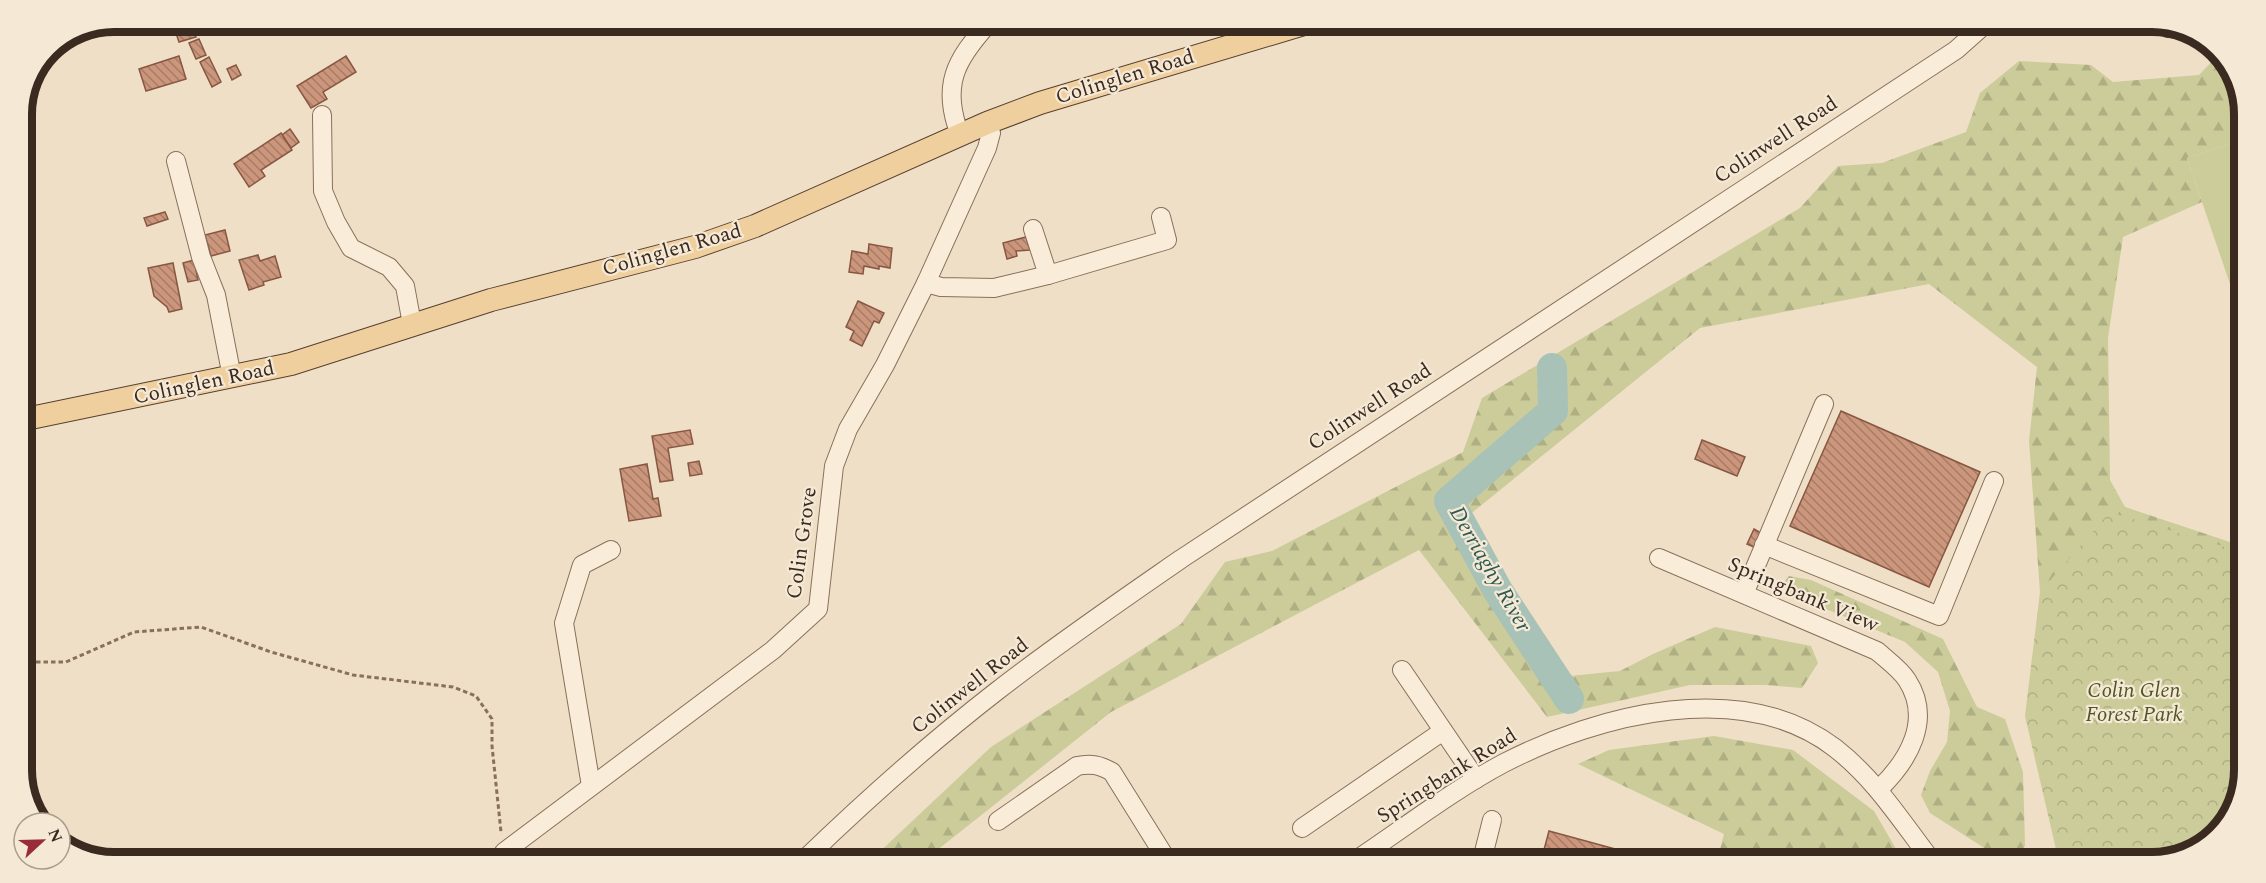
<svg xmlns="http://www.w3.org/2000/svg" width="2266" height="883" font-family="Spectral,serif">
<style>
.forest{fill:url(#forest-firs)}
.park{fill:url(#park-crowns)}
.garden{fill:#cbcc9a}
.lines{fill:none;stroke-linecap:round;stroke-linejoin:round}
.river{stroke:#a8c2b8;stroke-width:30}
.building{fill:url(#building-back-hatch);stroke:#885742;stroke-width:1.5}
.minor-casing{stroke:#89705c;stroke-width:20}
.major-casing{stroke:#573f30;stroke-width:24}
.path{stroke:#89705c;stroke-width:3;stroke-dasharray:4.5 3;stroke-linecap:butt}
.minor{stroke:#f9edda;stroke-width:18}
.major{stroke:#f0cf9f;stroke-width:22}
.labels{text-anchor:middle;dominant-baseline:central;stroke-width:4.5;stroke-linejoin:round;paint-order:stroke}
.street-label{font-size:21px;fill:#3a2a20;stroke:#f5e9d6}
.park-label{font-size:21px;font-style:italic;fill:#4f5626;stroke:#f5e9d6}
.water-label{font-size:22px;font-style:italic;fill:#2f5953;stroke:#f5e9d6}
.rim{fill:none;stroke:#3a2a20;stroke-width:8}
</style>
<defs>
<pattern id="forest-firs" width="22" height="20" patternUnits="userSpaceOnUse" patternTransform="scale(1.5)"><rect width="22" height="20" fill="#cbcc9a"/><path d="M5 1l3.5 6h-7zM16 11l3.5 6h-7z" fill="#afaf84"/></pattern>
<pattern id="park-crowns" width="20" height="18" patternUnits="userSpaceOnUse" patternTransform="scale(1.5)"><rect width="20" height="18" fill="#cbcc9a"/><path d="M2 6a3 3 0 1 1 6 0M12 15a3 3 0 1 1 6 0" fill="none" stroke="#afaf84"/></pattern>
<pattern id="building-back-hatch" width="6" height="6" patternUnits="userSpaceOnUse" patternTransform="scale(1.5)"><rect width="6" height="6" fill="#cc967d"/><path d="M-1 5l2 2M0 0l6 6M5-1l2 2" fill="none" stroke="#a77b66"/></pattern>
</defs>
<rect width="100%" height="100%" fill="#eedfc6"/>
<g class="forest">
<path d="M2220,53l6,4 19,50v32l-58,19 15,44 -79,35 -15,101 2,142 15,27 117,39 -1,43 -151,-38 -50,41 -11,-151 8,-74 -108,-83 -229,44 -232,188 102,160 50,-5 33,-17 62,-27 96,19 7,17 -16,25 -36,-3h-76l-143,32 -128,-167 -308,162 -185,147h-54l119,-112 190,-123 44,-62 47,-11 191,-99 19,-54 318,-190 38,-42 44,-3 84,-31 14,-39 39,-32 72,4 22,17 86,-7z"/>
<path d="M1789,576l22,4 132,59 34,68 28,12 18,53 2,74 -14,16h-5l-76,-49 -9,-18 9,-24 17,-29 3,-31 -12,-39 -33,-30 -74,-31 -37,-12 -11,-15z"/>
<path d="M1714,736l79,14 81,61 29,50h-186l7,-27 -146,-70 31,-14z"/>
</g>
<path class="park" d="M2110,512l132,40 -2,248 -36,46 -51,16h-94l-34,-146 15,-124z"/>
<path class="garden" d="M2245,139l-2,183 -56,-164z"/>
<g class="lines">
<path class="river" d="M1552,368l1,43 -104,90 49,90 71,108"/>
</g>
<g class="building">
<path d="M172,21h19l5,16 -17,5z"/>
<path d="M199,39l7,16 -10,4 -7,-16z"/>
<path d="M179,56l7,23 -40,12 -7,-22z"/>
<path d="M346,56l10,16 -33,20 4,7 -16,9 -14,-22z"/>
<path d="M209,57l12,25 -9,5 -12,-25z"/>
<path d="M236,65l5,10 -9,5 -5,-11z"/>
<path d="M290,129l9,13 -8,6 -9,-13z"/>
<path d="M281,133l11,17 -31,20 4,6 -16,11 -15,-23z"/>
<path d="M165,212l3,7 -21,7 -3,-8z"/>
<path d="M225,230l5,21 -19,5 -6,-21z"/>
<path d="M1026,237l4,13 -14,1 1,5 -10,3 -4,-16z"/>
<path d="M869,244l23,4 -2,20 -11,-2v3l-15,-3 -1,8 -14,-2 3,-21 16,3z"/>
<path d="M258,255l2,6 15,-5 6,21 -18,5 1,3 -15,5 -10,-30z"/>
<path d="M194,260l4,20 -10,2 -5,-19z"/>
<path d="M173,263l9,46 -13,3 -2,-5 -13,-11 -6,-28z"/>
<path d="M858,301l26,12 -5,10 -5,-2 -12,25 -12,-6 4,-9 -8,-4z"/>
<path d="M1841,411l139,61 -51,115 -139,-61z"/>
<path d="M690,430l3,14 -25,4 5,32 -13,2 -8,-46z"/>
<path d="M1702,440l43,17 -8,19 -42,-17z"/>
<path d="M699,461l3,13 -12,2 -2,-13z"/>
<path d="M647,464l6,35 5,-1 3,18 -32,5 -9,-52z"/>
<path d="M1754,529l7,4 -7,14 -7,-3z"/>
<path d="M1549,831l103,28 -1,2h-110z"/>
</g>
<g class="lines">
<defs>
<g id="minor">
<path d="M322,115l1,76 13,31 15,26 38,19 16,19 7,38"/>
<path d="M960,135c-19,-49 -5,-75 29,-112"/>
<path d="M176,161l25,96 15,38 16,82"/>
<path d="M1033,229l15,46"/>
<path d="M926,283l15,4 53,1 54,-13 119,-35 -6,-23"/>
<path d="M1764,545l175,71 55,-135"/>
<path d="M1659,558l218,93c10,9 23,18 30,29 26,40 1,81 -28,109"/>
<path d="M1744,594l80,-190"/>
<path d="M1402,670l74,109"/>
<path d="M591,786l-27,-163 18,-58 29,-15"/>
<path d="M998,821l79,-55c14,-3 23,-1 35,6l55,88"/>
<path d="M1302,828l141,-97"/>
<path d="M504,852l269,-202 45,-41 16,-143 14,-37 37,-64 41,-82 61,-135 4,-15 -4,-10"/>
<path d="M805,859c61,-59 125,-116 192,-168 59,-46 122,-89 184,-132l775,-509 27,-24"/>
<path d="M1356,860c48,-32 97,-70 148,-97 95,-49 238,-86 331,-15 41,32 66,73 97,113"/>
<path d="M1482,860l10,-40"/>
</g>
<g id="major">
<path d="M2169,26l15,1"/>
<path d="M21,420l270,-56 200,-64 204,-53 60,-21 232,-103 53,-20 264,-79"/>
</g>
</defs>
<use href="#minor" class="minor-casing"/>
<use href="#major" class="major-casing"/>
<path class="path" d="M21,662h45l68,-30 67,-5 70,25 82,23 100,12 23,9 16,23v27l9,86"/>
<use href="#minor" class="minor"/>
<use href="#major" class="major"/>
</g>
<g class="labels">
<g class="street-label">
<text transform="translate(1125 77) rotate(-17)">Colinglen Road</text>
<text transform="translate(1776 140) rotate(-33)">Colinwell Road</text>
<text transform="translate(672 250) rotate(-16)">Colinglen Road</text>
<text transform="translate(204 383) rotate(-12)">Colinglen Road</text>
<text transform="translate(1370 407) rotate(-33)">Colinwell Road</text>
<text transform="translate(802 543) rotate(-82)">Colin Grove</text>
<text transform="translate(1803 595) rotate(23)">Springbank View</text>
<text transform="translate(970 686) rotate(-38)">Colinwell Road</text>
<text transform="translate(1447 776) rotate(-32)">Springbank Road</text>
</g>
<g class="park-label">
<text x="2134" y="691">Colin Glen<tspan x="2134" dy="24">Forest Park</tspan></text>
</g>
<g class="water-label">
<text transform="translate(1490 569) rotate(60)">Derriaghy River</text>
</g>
</g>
<path d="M0 0H2266V883H0ZM114 32H2152A82 82 0 0 1 2234 114V770A82 82 0 0 1 2152 852H114A82 82 0 0 1 32 770V114A82 82 0 0 1 114 32Z" fill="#f5e9d6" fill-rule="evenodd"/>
<path class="rim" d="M114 32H2152A82 82 0 0 1 2234 114V770A82 82 0 0 1 2152 852H114A82 82 0 0 1 32 770V114A82 82 0 0 1 114 32Z"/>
<g transform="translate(42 841) rotate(68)"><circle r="28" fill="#f5e9d6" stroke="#aa9d8d" stroke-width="1.5"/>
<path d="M0-4.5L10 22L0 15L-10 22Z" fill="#982d37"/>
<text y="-9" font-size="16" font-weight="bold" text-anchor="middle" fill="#3a2a20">N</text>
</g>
</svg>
